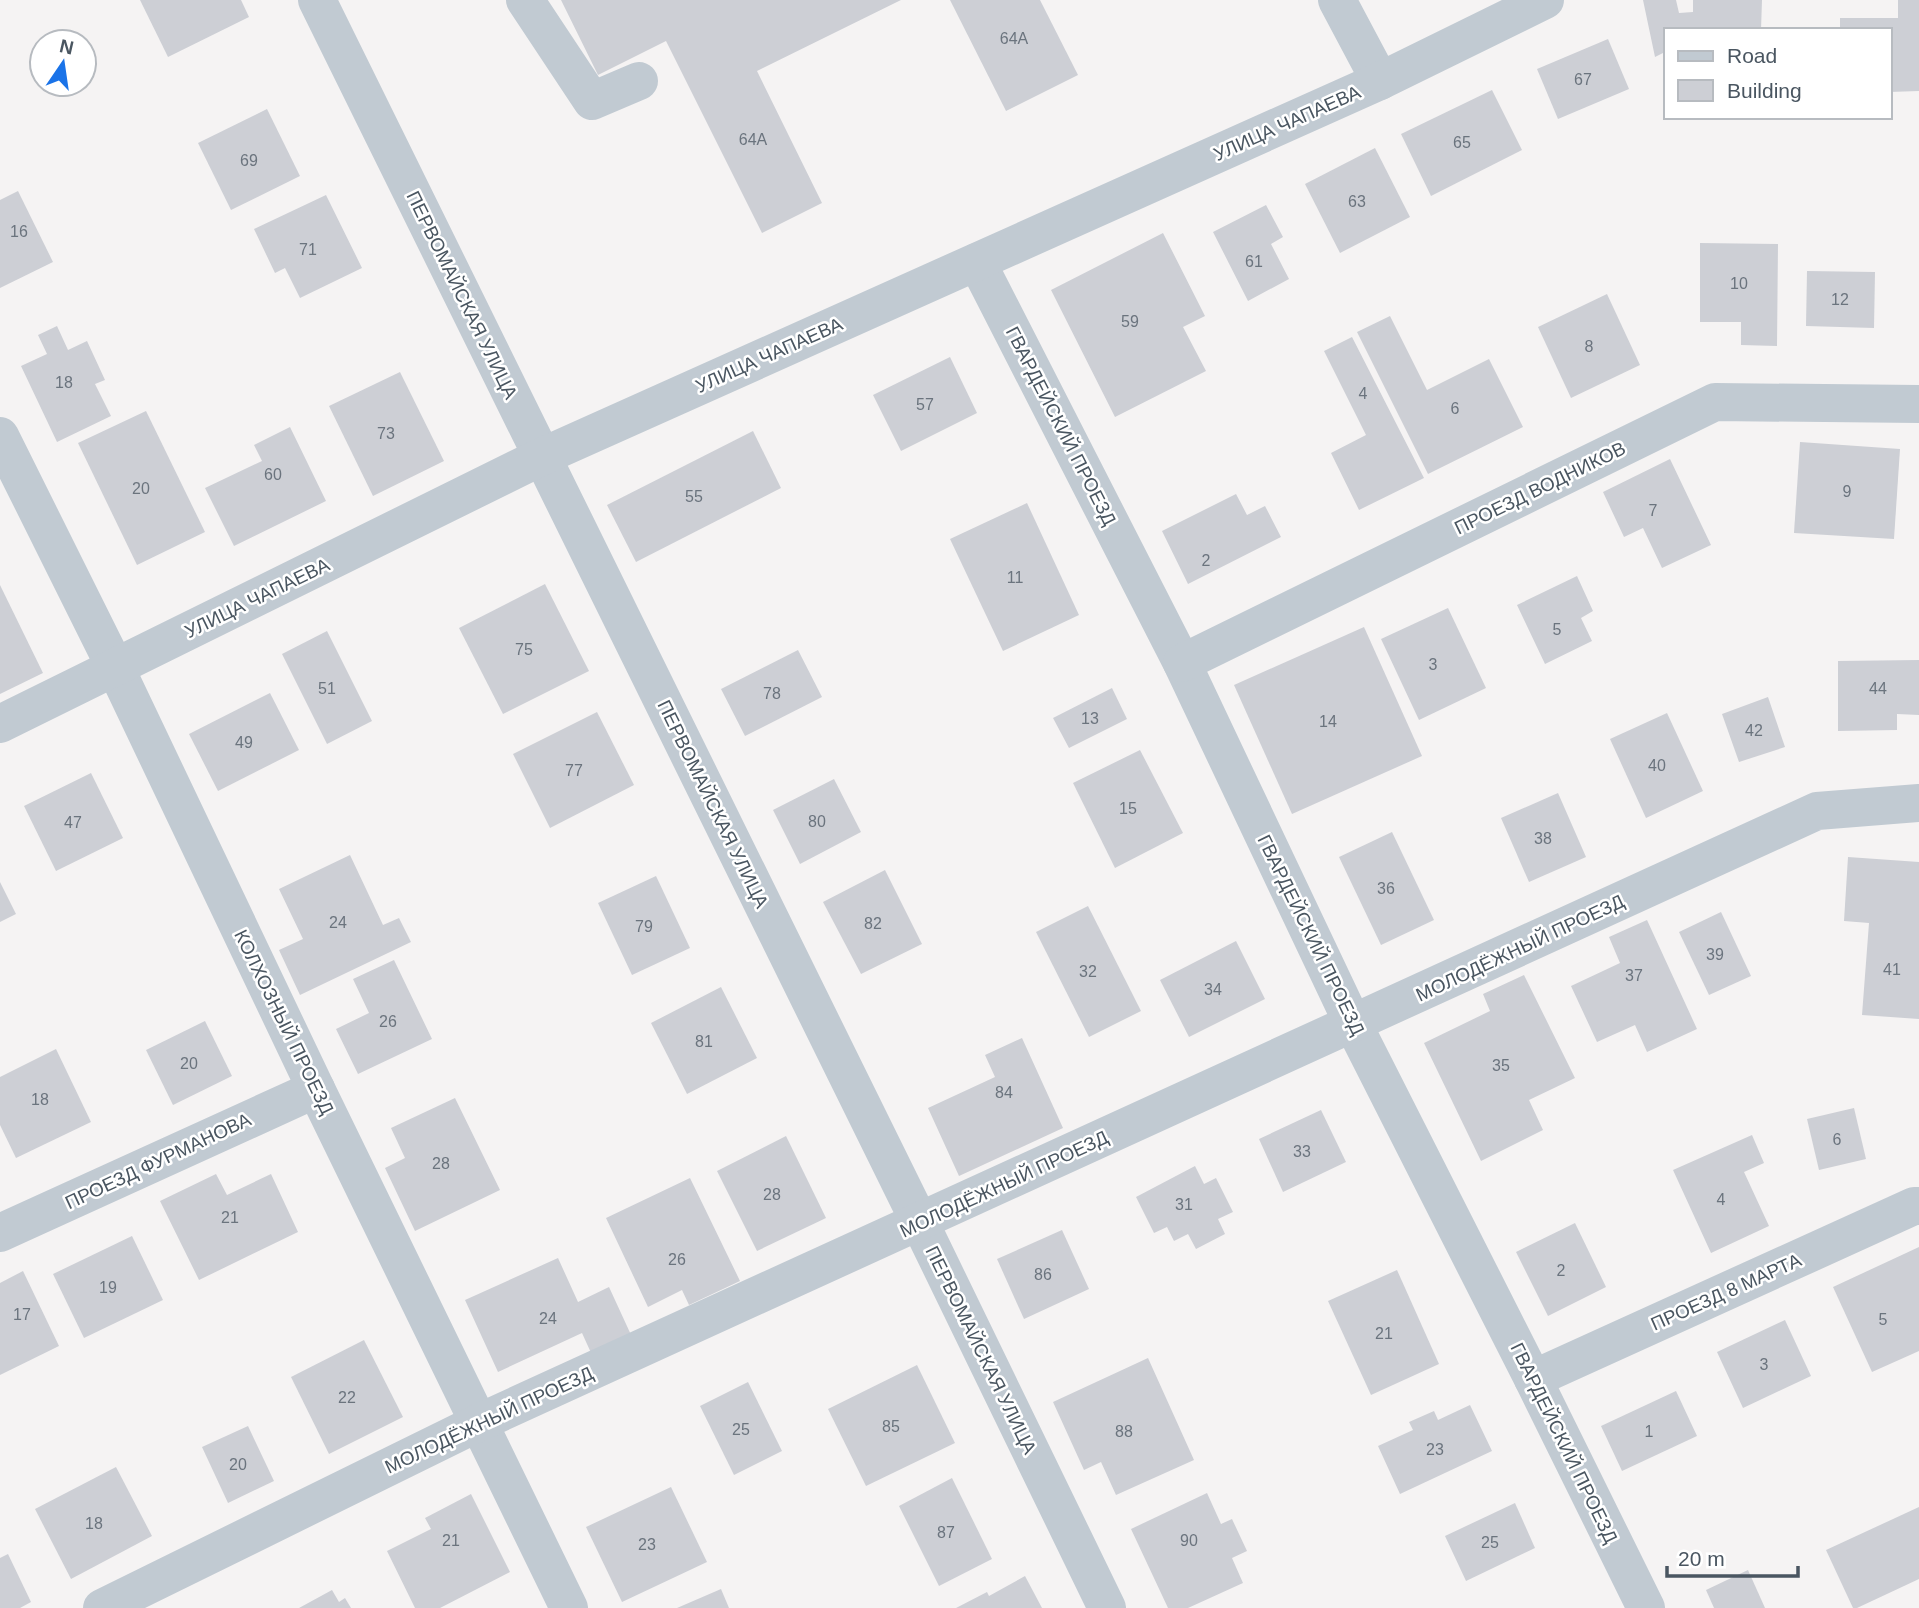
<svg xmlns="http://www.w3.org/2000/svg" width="1919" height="1608" font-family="Arial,sans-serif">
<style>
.building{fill:#cdcfd5}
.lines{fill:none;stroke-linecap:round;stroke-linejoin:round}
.minor{stroke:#c1cad2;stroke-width:38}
.labels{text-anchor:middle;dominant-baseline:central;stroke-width:5;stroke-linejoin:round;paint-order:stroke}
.number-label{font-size:16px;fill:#6b747e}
.street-label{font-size:19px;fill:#4a5661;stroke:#fff}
</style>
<rect width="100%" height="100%" fill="#f5f3f3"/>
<g class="building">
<path d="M140,0h101l8,17 -81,40z"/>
<path d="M561,0h340l-144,71 65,132 -60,30 -96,-192 -68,34z"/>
<path d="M950,0h90l38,75 -72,36z"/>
<path d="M1643,0h33l3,13 14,-1v-12h69l-1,30h-96v22l-10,5z"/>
<path d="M1898,0h21v91l-30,1v-62h-49v-12h58z"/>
<path d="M1608,39l21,50 -71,30 -21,-50z"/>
<path d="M1492,90l30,60 -91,46 -30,-62z"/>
<path d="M267,109l33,67 -69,34 -33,-67z"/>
<path d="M1375,148l35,69 -70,36 -35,-69z"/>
<path d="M18,191l35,71 -53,26v-88z"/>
<path d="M326,195l36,73 -62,30 -15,-30 -10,5 -21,-44z"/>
<path d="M1266,205l17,32 -12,7 18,35 -41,22 -35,-69z"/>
<path d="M1163,233l42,83 -22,11 23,44 -91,46 -64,-127z"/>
<path d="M1700,243l78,1 -1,102 -36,-1v-23h-41z"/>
<path d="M1807,271l68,1 -1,56 -68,-2z"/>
<path d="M1607,294l33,71 -69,33 -33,-71z"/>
<path d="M1390,316l37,74 62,-31 34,68 -95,47 -71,-142z"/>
<path d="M57,326l11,24 19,-9 18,39 -10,4 16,32 -54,26 -36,-76 26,-12 -9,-19z"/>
<path d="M1352,337l72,141 -65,32 -28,-57 35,-18 -42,-84z"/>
<path d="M950,357l27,56 -76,38 -28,-56z"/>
<path d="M400,372l44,89 -71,35 -44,-90z"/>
<path d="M146,411l59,121 -68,33 -59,-122z"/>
<path d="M290,427l36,74 -92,45 -29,-58 57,-27 -8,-16z"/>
<path d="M753,431l28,57 -145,74 -29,-57z"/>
<path d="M1800,442l100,7 -6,90 -100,-6z"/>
<path d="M1670,459l41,86 -49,23 -19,-40 -19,9 -21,-45z"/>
<path d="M1236,494l11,21 18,-9 16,31 -93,47 -26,-53z"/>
<path d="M1027,503l52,112 -76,36 -53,-112z"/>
<path d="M1577,576l16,35 -12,7 11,23 -47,23 -28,-59z"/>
<path d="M545,584l44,87 -86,43 -44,-86z"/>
<path d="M0,585l43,88 -43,21z"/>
<path d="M1448,608l38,80 -67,32 -38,-81z"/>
<path d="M1364,627l58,129 -130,58 -58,-129z"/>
<path d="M327,631l45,90 -45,23 -45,-90z"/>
<path d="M798,650l24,47 -77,39 -24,-47z"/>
<path d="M1919,660v55l-22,-1v16l-59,1v-70z"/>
<path d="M1112,688l15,31 -58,29 -16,-30z"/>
<path d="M270,693l29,57 -81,41 -29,-57z"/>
<path d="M1768,697l17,50 -46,15 -17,-48z"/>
<path d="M597,712l37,73 -84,43 -37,-74z"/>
<path d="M1667,713l36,78 -57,27 -36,-79z"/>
<path d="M1140,750l43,83 -68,35 -42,-85z"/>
<path d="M91,773l32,65 -67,33 -32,-65z"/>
<path d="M834,779l27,53 -61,32 -27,-54z"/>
<path d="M1558,793l28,64 -57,25 -28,-64z"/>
<path d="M1392,832l42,88 -53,25 -42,-88z"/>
<path d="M350,855l33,70 16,-7 12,24 -111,53 -21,-45 24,-11 -24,-50z"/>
<path d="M1848,857l71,5v157l-57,-4 7,-92 -25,-2z"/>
<path d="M885,870l37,74 -61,30 -38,-72z"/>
<path d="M656,876l34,72 -58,27 -34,-72z"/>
<path d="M0,882l16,32 -16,8z"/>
<path d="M1088,906l53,105 -52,26 -53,-105z"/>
<path d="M1721,912l30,64 -42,19 -30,-63z"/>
<path d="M1647,920l50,109 -50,23 -12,-27 -38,17 -26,-56 49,-23 -11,-26z"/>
<path d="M1236,941l29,58 -76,38 -29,-57z"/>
<path d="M394,960l38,79 -74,35 -22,-45 33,-16 -16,-34z"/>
<path d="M1524,975l51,103 -46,22 14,30 -62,31 -57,-118 66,-32 -7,-17z"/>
<path d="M721,987l36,71 -70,36 -36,-71z"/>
<path d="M205,1021l27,55 -59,29 -27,-55z"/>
<path d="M1022,1038l41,90 -104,48 -31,-68 67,-31 -10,-22z"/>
<path d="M56,1049l35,73 -75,36 -16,-33v-48z"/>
<path d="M455,1098l45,92 -85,41 -30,-63 20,-10 -14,-30z"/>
<path d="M1854,1108l12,51 -47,11 -12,-51z"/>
<path d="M1321,1110l25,52 -63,30 -24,-53z"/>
<path d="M1752,1135l12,28 -20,9 25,54 -58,27 -38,-83z"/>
<path d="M786,1136l40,82 -69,33 -40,-80z"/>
<path d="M1195,1166l9,18 12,-6 17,34 -15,7 7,15 -29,15 -8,-15 -14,7 -7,-14 -13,6 -18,-36z"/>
<path d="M216,1174l11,21 44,-21 27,58 -99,48 -39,-79z"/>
<path d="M690,1178l50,103 -51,24 -7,-15 -34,17 -42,-89z"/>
<path d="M1575,1223l31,64 -58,29 -32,-64z"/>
<path d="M1062,1230l27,59 -65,30 -27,-60z"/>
<path d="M132,1236l31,64 -79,38 -31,-64z"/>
<path d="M1919,1247v104l-47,21 -39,-85z"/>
<path d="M558,1258l20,44 31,-15 23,50 -40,18 -10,-22 -84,39 -33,-72z"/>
<path d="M1397,1270l42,94 -68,31 -43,-94z"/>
<path d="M23,1271l36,75 -59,29v-92z"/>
<path d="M1785,1320l26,56 -68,32 -26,-56z"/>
<path d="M364,1340l39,77 -74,37 -38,-77z"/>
<path d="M1148,1358l46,102 -78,35 -15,-33 -17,8 -31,-68z"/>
<path d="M917,1365l38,78 -89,43 -38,-77z"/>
<path d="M748,1382l34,69 -48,24 -34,-69z"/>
<path d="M1676,1391l21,45 -75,35 -21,-45z"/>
<path d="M1470,1405l22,46 -92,43 -22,-48 35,-16 -4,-8 25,-11 4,9z"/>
<path d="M248,1426l26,55 -46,22 -26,-56z"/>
<path d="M116,1467l36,69 -81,43 -36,-70z"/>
<path d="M952,1478l40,81 -53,27 -40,-80z"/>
<path d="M671,1487l36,75 -85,40 -36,-75z"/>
<path d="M1207,1493l14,31 11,-5 15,32 -15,7 11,25 -55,25h-20l-37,-79z"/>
<path d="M471,1494l39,78 -70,36h-25l-28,-57 44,-22 -6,-11z"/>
<path d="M1515,1503l20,45 -69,33 -21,-45z"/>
<path d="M1919,1507v72l-62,29h-4l-27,-58z"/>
<path d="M8,1554l23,48 -11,6h-20v-50z"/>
<path d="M1748,1570l17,38h-51l-8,-18z"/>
<path d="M1025,1576l17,32h-86l31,-16 2,4z"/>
<path d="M721,1589l8,19h-52z"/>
<path d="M332,1590l7,12 6,-4 6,10h-52z"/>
</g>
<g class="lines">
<g class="minor">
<path d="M317,0l603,1223 187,385"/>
<path d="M525,0l67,101 47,-20"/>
<path d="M1337,0l43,81"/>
<path d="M977,262l205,401 171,361 180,355 113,229"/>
<path d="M0,436l115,231 201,422 253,519"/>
<path d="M1182,663l533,-261 204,2"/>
<path d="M0,724l541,-267 839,-376 165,-81"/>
<path d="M0,1233l316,-144"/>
<path d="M1533,1379l381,-173h5"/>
<path d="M102,1608l378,-186 1337,-611 102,-8"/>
</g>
</g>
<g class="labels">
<g class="number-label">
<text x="1014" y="38">64А</text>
<text x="1583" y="79">67</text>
<text x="753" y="139">64А</text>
<text x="1462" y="142">65</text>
<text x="249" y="160">69</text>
<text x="1357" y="201">63</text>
<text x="19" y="231">16</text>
<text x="308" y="249">71</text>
<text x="1254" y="261">61</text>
<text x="1739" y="283">10</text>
<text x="1840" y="299">12</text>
<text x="1130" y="321">59</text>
<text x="1589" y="346">8</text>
<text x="64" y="382">18</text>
<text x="1363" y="393">4</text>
<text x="925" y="404">57</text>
<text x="1455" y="408">6</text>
<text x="386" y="433">73</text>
<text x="273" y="474">60</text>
<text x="141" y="488">20</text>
<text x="1847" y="491">9</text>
<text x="694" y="496">55</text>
<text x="1653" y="510">7</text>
<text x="1206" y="560">2</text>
<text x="1015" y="577">11</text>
<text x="1557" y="629">5</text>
<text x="524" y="649">75</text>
<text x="1433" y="664">3</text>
<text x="327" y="688">51</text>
<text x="1878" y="688">44</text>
<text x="772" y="693">78</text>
<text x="1090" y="718">13</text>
<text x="1328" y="721">14</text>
<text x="1754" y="730">42</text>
<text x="244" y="742">49</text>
<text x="1657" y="765">40</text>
<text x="574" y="770">77</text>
<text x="1128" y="808">15</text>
<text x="817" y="821">80</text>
<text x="73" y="822">47</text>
<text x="1543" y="838">38</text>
<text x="1386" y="888">36</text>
<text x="338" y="922">24</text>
<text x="873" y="923">82</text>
<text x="644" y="926">79</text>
<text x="1715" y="954">39</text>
<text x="1892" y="969">41</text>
<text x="1088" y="971">32</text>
<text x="1634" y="975">37</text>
<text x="1213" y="989">34</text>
<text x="388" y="1021">26</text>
<text x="704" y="1041">81</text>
<text x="189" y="1063">20</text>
<text x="1501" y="1065">35</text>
<text x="1004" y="1092">84</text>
<text x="40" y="1099">18</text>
<text x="1837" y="1139">6</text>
<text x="1302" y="1151">33</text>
<text x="441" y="1163">28</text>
<text x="772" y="1194">28</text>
<text x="1721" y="1199">4</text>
<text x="1184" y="1204">31</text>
<text x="230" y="1217">21</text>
<text x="677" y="1259">26</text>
<text x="1561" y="1270">2</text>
<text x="1043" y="1274">86</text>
<text x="108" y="1287">19</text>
<text x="22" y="1314">17</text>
<text x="548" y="1318">24</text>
<text x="1883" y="1319">5</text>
<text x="1384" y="1333">21</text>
<text x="1764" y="1364">3</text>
<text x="347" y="1397">22</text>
<text x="891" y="1426">85</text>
<text x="741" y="1429">25</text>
<text x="1124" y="1431">88</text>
<text x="1649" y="1431">1</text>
<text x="1435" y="1449">23</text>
<text x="238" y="1464">20</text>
<text x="94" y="1523">18</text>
<text x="946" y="1532">87</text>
<text x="451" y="1540">21</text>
<text x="1189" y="1540">90</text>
<text x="1490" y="1542">25</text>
<text x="647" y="1544">23</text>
</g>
<g class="street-label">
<text transform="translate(1287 123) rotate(-24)">УЛИЦА ЧАПАЕВА</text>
<text transform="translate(462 295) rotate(64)">ПЕРВОМАЙСКАЯ УЛИЦА</text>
<text transform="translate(769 355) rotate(-24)">УЛИЦА ЧАПАЕВА</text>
<text transform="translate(1061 426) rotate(63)">ГВАРДЕЙСКИЙ ПРОЕЗД</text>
<text transform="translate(1540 488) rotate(-26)">ПРОЕЗД ВОДНИКОВ</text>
<text transform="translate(257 598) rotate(-26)">УЛИЦА ЧАПАЕВА</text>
<text transform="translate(713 804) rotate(64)">ПЕРВОМАЙСКАЯ УЛИЦА</text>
<text transform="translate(1311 935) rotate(64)">ГВАРДЕЙСКИЙ ПРОЕЗД</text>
<text transform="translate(1520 948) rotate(-25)">МОЛОДЁЖНЫЙ ПРОЕЗД</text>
<text transform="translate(284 1022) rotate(64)">КОЛХОЗНЫЙ ПРОЕЗД</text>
<text transform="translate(158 1161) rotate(-25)">ПРОЕЗД ФУРМАНОВА</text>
<text transform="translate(1004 1184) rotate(-25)">МОЛОДЁЖНЫЙ ПРОЕЗД</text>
<text transform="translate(1726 1292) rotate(-24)">ПРОЕЗД 8 МАРТА</text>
<text transform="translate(981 1350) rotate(64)">ПЕРВОМАЙСКАЯ УЛИЦА</text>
<text transform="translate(489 1420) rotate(-25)">МОЛОДЁЖНЫЙ ПРОЕЗД</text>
<text transform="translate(1564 1443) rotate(64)">ГВАРДЕЙСКИЙ ПРОЕЗД</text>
</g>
</g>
<rect x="1664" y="28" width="228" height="91" fill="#ffffff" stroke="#b7bbc0" stroke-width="2"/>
<rect x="1678" y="51" width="35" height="10" fill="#c1cad2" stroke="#b7bbc0" stroke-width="2"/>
<text x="1727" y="63" font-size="21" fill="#4a5661">Road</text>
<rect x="1678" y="80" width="35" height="21" fill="#cdcfd5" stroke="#b7bbc0" stroke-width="2"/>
<text x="1727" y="98" font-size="21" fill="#4a5661">Building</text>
<g transform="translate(63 63) rotate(13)"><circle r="33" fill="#ffffff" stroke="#b7bbc0" stroke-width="2"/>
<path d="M0-5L12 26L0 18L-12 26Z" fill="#1a73e8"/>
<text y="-10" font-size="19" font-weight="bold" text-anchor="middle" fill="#4a5661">N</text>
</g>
<path d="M1667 1566v10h131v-10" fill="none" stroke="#4a5661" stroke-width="3.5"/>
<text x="1678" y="1566" font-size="21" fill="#4a5661" stroke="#ffffff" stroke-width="5" paint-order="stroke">20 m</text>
</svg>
